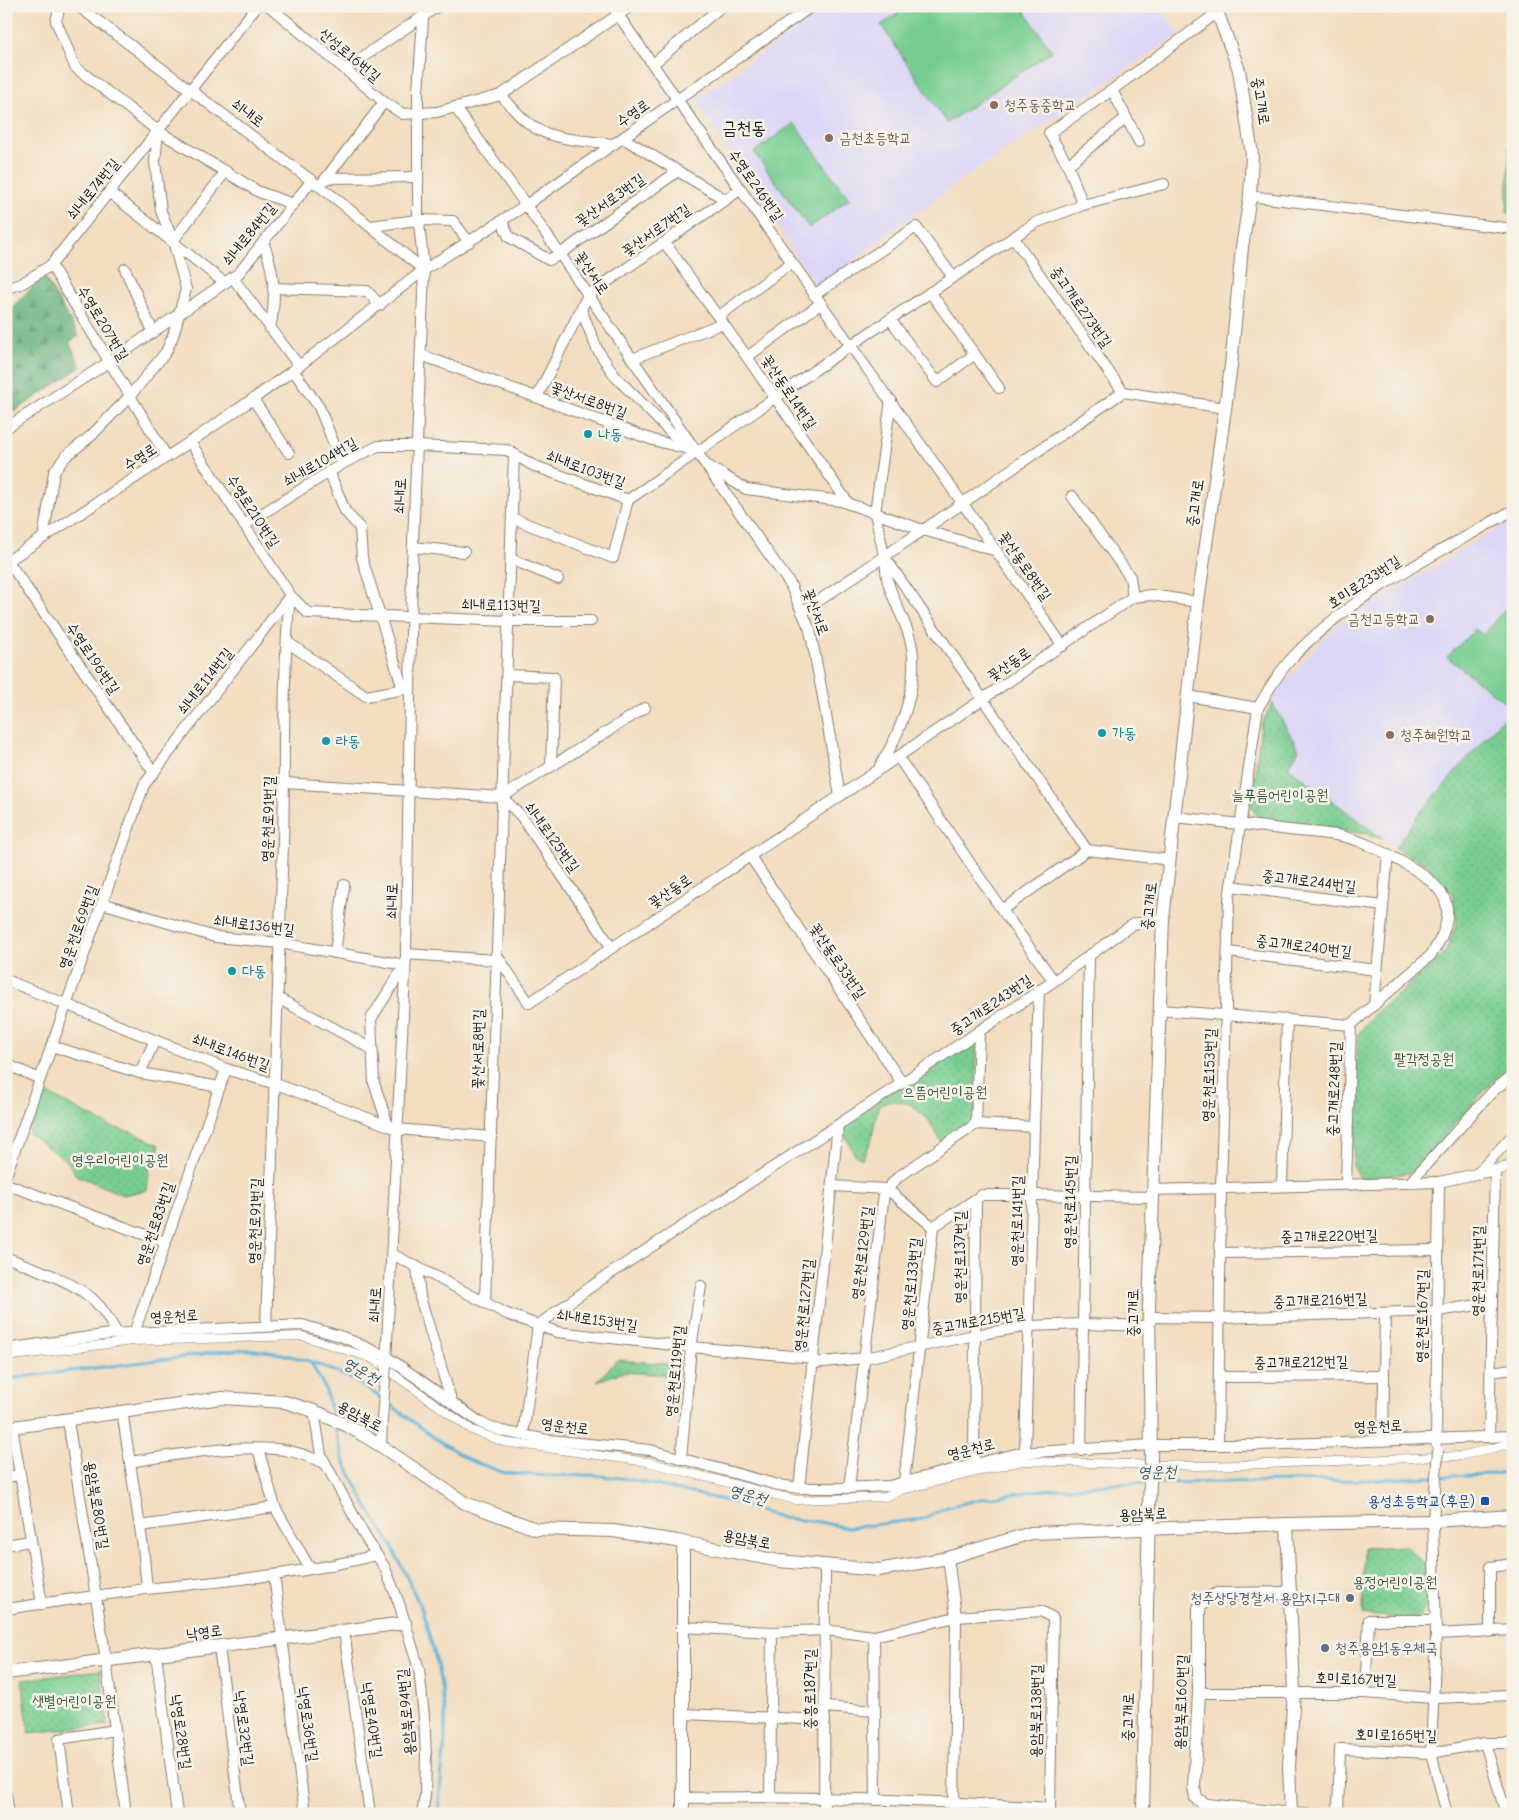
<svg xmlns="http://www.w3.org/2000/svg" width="1519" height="1820" font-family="'Comic Neue','Poor Story',sans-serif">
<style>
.built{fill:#dcd6f6}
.forest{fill:url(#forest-firs);stroke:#3e664c}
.park{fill:url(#park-dots);stroke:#4a7456}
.pitch{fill:#77cd91;stroke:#4a7456}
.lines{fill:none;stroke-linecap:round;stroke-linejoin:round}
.stream{stroke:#5bb4d8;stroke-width:3}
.pedestrian-casing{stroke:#877c6e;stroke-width:9}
.minor-casing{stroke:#877c6e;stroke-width:12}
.tertiary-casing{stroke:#877c6e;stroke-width:14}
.pedestrian{stroke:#fff;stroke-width:8}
.minor{stroke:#fff;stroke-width:10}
.tertiary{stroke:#fff;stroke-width:12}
.minor-bridge-casing{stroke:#877c6e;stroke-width:12;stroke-linecap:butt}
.tertiary-bridge-casing{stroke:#877c6e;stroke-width:14;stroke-linecap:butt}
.minor-bridge{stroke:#fff;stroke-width:10}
.tertiary-bridge{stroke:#fff;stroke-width:12}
.education-dot{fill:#8d6e63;stroke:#f7f3e8;stroke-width:2}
.culture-dot{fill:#0f9aa8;stroke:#f7f3e8;stroke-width:2}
.transit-dot{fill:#1a4fb4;stroke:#f7f3e8;stroke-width:2}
.service-dot{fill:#5c6f8a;stroke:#f7f3e8;stroke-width:2}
.labels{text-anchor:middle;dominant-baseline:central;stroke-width:5;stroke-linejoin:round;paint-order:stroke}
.street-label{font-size:15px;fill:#1c1c1c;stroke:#f7f3e8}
.education-label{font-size:15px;fill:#785e54;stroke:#f7f3e8;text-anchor:start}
.culture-label{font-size:15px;fill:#0d838f;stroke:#f7f3e8;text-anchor:start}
.park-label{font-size:15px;fill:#3c5a45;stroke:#f7f3e8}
.transit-label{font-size:15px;fill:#164399;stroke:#f7f3e8;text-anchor:end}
.service-label{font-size:15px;fill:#4e5e75;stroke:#f7f3e8;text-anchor:end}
.water-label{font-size:16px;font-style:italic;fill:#355967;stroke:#f7f3e8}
.quarter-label{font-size:18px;fill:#1c1c1c;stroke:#f7f3e8}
</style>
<defs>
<pattern id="forest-firs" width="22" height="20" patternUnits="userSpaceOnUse" patternTransform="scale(1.25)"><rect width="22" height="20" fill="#61b07b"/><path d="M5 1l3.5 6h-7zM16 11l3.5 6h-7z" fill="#4f8e64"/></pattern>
<pattern id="park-dots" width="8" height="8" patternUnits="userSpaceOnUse" patternTransform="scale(1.25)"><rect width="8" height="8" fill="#77cd91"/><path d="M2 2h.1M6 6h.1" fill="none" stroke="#66af7c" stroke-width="1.8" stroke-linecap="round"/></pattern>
</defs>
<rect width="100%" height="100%" fill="#f7f3e8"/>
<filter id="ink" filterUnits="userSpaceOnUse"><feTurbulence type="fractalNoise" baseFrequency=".02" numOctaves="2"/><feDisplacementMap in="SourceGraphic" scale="10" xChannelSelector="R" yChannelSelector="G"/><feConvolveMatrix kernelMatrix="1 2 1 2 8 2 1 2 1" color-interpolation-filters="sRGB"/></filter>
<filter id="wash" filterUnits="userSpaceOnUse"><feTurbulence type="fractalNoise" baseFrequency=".0096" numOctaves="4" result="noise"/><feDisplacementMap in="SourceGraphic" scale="20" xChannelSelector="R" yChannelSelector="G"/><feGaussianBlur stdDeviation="1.12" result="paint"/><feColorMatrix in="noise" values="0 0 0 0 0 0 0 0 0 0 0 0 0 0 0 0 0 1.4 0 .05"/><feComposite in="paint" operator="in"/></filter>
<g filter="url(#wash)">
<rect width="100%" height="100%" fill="#f2ddbf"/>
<g class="built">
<path d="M829,6h330l20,28 -212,142 -150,112 -122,-188z"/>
<path d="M1513,519v209l-11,-8 -82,93 -25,35 -108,-81 -15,-64 7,-14 31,-36 28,-29z"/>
</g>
<path class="forest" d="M44,276l35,60 -10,6 12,25 -66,44 -9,-7v-91z"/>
<g class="park">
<path d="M1510,129l3,1v83l-6,-1z"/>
<path d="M1272,703l27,47 -11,17 95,72 -17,-5 -106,-15 -9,-12 10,-82z"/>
<path d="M1502,719l11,9v342l-8,2 -11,8 -83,93 -51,6 -7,-12 5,-133 17,-21 25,-20 46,-41 11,-30 -5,-29 -27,-29 -30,-16 25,-35z"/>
<path d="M977,1034l-2,90 -32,21 -15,-26 -18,-15 -21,-4 -11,7 -7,35 -9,17 -7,-4 -15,-30z"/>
<path d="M43,1091l66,35 22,6 29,13 -3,9 -7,10 -3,26 -24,5 -47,-20 -9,-14 -39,-28z"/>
<path d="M617,1360l53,4 -3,11 -44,-3 -26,9z"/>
<path d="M1406,1546l22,21 -3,40 -8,12 -54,-4 1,-67z"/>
<path d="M100,1670l8,55 -79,8 -7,-53z"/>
</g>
<g class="pitch">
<path d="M909,6h112l31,45 -105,72 -66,-98z"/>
<path d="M794,123l55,76 -40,29 -55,-76z"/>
<path d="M1513,599v110l-66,-52 28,-28 8,6z"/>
</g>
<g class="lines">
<g class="stream">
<path d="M310,1361l15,27 7,27"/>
<path d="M6,1379c57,-7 113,-14 170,-21 22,-3 57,-10 79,-8 47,5 88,20 126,48"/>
<path d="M386,1401l47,36 36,23 36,13 45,3 44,-1 34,4 113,25 41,14 37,4 29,6 74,-9 25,-12 39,-9 48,-7 75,-7 38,-1"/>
<path d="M334,1423l9,36 26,51 22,34 31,66 16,56 7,46v26l-7,76"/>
<path d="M1154,1483l213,-3 124,-6 22,-3"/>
</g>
</g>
</g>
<g filter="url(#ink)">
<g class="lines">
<defs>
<path id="pedestrian" d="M6,1357l126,-16 170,-5 69,22 101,72 32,12 143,20 149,38 89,-3 16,-7 121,-29 176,5 43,-1 219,-9 53,-13"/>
<g id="minor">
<path d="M60,6l-4,15 19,46 83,64 101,61 34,12"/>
<path d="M78,6l257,192 89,72"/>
<path d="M269,6l115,96 19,12 34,-2 64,-17 130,-89"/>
<path d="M612,6c149,215 301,426 451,640"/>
<path d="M653,64l69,-58"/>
<path d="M345,69l93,-63"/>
<path d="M1112,90l27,52"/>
<path d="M501,95c11,12 24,29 40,36 22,10 50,10 73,13"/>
<path d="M455,107l71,98 170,246 94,133 20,46 12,62 18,104"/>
<path d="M623,138l103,62"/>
<path d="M1068,165l58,-47"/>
<path d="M326,178l92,-1"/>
<path d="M320,186l64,-84"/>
<path d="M109,192l116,91"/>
<path d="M1250,196l263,33"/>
<path d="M1083,205l-15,-40 -19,-32 63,-43 106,-78"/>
<path d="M502,221l7,16 40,23 11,-6 118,-83"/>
<path d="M370,226l48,-6 35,1 16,21"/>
<path d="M1013,237l110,155 102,16"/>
<path d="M173,241l53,-70"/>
<path d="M263,242c12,29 14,56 7,86"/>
<path d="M665,243l82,114 102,147"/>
<path d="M51,265l116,192"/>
<path d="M125,269l28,63"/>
<path d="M233,278l66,88"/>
<path d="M6,288l15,-4 30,-19 206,-259"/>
<path d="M273,288l94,3 13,14"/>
<path d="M930,292l69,96"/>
<path d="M814,295l102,-68 37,50"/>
<path d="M581,309l16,40 18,27 57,58 17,12"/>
<path d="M719,316l72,-53"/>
<path d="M890,319l47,63 38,-28"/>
<path d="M421,355l232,85 43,11"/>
<path d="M747,357l73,-53"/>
<path d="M632,359l91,-36"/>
<path d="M293,370l26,37 23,57"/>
<path d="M537,397l51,-102 153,-106"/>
<path d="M253,399l36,54"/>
<path d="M891,400l-16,113 9,43 203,294 83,10"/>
<path d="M6,428l103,-66 130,-89 73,-93"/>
<path d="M190,442l100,153 18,18 201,8h82"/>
<path d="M708,466l38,23 95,12 82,29 74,21"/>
<path d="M329,471l16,40 15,17 2,30 41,131"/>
<path d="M1072,496l58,81 3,20"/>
<path d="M512,518l101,40 15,-58"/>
<path d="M244,525l98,-61 36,-18h39l90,4 25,15 96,35 223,-155 184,-122 48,-18 81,-21"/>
<path d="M43,538l11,-66 11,-15 27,-22 38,-39 36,-44 7,-16 13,-47 -13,-48 -12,-30 -6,-49 3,-31"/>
<path d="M413,547l51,5"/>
<path d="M511,559l47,20"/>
<path d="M8,561l146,212"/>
<path d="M6,562l184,-120 63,-43 46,-33 125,-96 102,-65 286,-199"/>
<path d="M802,612l161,-109 160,-111"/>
<path d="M287,642l79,54 44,-8"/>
<path d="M507,675l47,2 -3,89"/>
<path d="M1188,696l70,12"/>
<path d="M898,757l104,153 52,71"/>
<path d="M880,766c21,-34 38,-78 32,-119 -4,-23 -18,-43 -24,-65 -2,-7 -2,-15 -3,-23"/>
<path d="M285,783l217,14 19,19 91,132"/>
<path d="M502,797l143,-89"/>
<path d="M1175,817c38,4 76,8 114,13 18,2 36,3 53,6 21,5 38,14 56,24 46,24 66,46 33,95l-80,70 -5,159"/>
<path d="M750,856l152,227"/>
<path d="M1231,886l152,20"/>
<path d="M102,903l113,34 65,6 125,22 -34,54 3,64 14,42"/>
<path d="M1002,910l85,-60"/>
<path d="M1228,952l149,18"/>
<path d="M335,953l9,-68"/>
<path d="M406,954l90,6"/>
<path d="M496,954l33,49 311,-207 293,-199 18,-2 47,7"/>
<path d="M6,980l220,89 50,15 121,45 94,8"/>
<path d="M278,998l94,51"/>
<path d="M1374,1005l14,-151"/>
<path d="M1159,1010l192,15"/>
<path d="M51,1046l89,27 80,14"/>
<path d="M6,1064l34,15"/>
<path d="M140,1073l15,-33"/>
<path d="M976,1124l3,-93"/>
<path d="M1477,1174l36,-39"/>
<path d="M6,1175l138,-390 145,-188"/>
<path d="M1411,1181l83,-91 14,-11 5,-2"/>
<path d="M6,1184l159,58"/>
<path d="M832,1186l55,3 46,38"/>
<path d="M1282,1186l5,-167"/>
<path d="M1152,1190l287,-8 74,-16"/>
<path d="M1220,1253l218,-3"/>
<path d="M392,1254l115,60 50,18 134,15 123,11"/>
<path d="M6,1257c28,12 60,21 84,40 12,9 20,23 27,37"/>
<path d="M417,1267l3,30 32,106"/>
<path d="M485,1302l29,-848"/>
<path d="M1149,1317l70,1 218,-7 55,-8"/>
<path d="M266,1327c6,-161 12,-322 17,-483 2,-83 -1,-166 7,-249"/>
<path d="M134,1333l92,-264"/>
<path d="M6,1349l104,-15 192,-9 41,12 44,20 94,66 21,8 46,9 102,10 128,35 21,3h43l47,-2 130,-33 132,-8h103l259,-9"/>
<path d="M386,1363l20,-409 6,-387 12,-297 -6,-56v-123l6,-85"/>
<path d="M813,1363l52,-5 110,-23 54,-9 54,-2 66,2"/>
<path d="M1491,1372l22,-3"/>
<path d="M1219,1377l165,-1"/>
<path d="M122,1411l21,136 4,42"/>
<path d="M314,1411l7,44 43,80 21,33 14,35 20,66 5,47 2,40 -1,40 -3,18"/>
<path d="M68,1421l38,239 20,154"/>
<path d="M12,1427l30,177"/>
<path d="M523,1435l15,-110 61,-44 303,-198 152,-102 79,-57 30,-5"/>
<path d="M1489,1437l6,-266"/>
<path d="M1383,1441l2,-128"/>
<path d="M1436,1443l3,-261"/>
<path d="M1218,1445l3,-257 8,-289 29,-191c10,-18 20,-35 34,-50 60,-65 146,-104 221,-148"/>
<path d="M381,1446l1,-26"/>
<path d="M258,1449l17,58 35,62"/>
<path d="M1081,1450l8,-495"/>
<path d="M1025,1452l9,-325 5,-137"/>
<path d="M681,1459l10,-112 10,-61"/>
<path d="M130,1462c48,-8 97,-16 146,-13 17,1 33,8 49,14"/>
<path d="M974,1464l2,-264"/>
<path d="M6,1477l14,-2"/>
<path d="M904,1482l29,-255 49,-32h50l120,2"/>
<path d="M799,1488l39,-363"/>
<path d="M849,1488l35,-295 14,-16 78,-53 58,3"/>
<path d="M1435,1490l-2,31 3,113 -5,119 16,61"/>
<path d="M140,1526l135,-19"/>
<path d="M6,1545l24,-4"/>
<path d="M948,1558l8,59 -2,197"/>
<path d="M274,1575l31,239"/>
<path d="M6,1609c47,-7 93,-14 140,-20 77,-8 155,-14 230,-34"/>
<path d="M344,1631l26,183"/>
<path d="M1490,1632v-65l23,-3"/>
<path d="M1436,1634l77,-4"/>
<path d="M874,1636l2,164"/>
<path d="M219,1646l21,168"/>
<path d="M156,1654l21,160"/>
<path d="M1199,1693h166l68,5 80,-3"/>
<path d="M1365,1693l4,-73h66"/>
<path d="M825,1707l50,4"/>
<path d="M683,1714l142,6"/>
<path d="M1485,1743l21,71"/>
<path d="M6,1795l3,19"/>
<path d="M770,1796l2,-164"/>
<path d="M683,1798c122,-3 245,3 367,10l3,-190 -12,-7 -85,6 -82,19 -49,-6 -53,2 -89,-5"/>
<path d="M69,1814l-10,-75 56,-9"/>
<path d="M824,1814l1,-249"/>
<path d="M1294,1814h77"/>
<path d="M1338,1814l2,-65 91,4 54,-10h28"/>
</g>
<g id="tertiary">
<path d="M6,1428l216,-30 63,4 29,9 34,15 33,20 84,57 71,26 77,2 64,10 102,20 99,9 70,-12 83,-25 256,-9 146,-3 80,-5"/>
<path d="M1151,1459l-2,-152 14,-388 35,-317 33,-236 11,-119 8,-51 2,-41 -13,-85 -24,-64"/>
<path d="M1287,1524l7,168 -5,74 2,48"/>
<path d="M683,1543v271"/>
<path d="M6,1673l399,-50"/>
<path d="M1143,1814l6,-308"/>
<path d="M1291,1814l-85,-9 -10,-7 -2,-11 5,-94v-85l6,-9 13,-5 73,-1"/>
</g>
</defs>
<use href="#pedestrian" class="pedestrian-casing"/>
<use href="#minor" class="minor-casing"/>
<use href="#tertiary" class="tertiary-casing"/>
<use href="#pedestrian" class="pedestrian"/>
<use href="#minor" class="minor"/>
<use href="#tertiary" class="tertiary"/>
<defs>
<g id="minor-bridge">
<path d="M382,1420l4,-54"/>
<path d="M1435,1490l3,-40"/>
</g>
<path id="tertiary-bridge" d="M1149,1506l2,-47"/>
</defs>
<use href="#minor-bridge" class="minor-bridge-casing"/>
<use href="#tertiary-bridge" class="tertiary-bridge-casing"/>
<use href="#minor-bridge" class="minor-bridge"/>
<use href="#tertiary-bridge" class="tertiary-bridge"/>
</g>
</g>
<g class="education-dot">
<circle cx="994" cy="105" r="5"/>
<circle cx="829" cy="138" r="5"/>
<circle cx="1430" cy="619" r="5"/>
<circle cx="1390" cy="735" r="5"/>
</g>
<g class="culture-dot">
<circle cx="588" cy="434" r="5"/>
<circle cx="1102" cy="733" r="5"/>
<circle cx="326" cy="741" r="5"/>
<circle cx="232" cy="971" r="5"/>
</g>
<rect class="transit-dot" x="1480" y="1496" width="10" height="10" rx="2.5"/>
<g class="service-dot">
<circle cx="1350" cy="1598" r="5"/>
<circle cx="1325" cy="1648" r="5"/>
</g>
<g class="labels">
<g class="street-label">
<text transform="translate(350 55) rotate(40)">산성로16번길</text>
<text transform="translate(1261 101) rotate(81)">중고개로</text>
<text transform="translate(248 113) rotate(37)">쇠내로</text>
<text transform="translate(633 113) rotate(-35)">수영로</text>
<text transform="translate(756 185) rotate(55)">수영로246번길</text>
<text transform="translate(93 189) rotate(-51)">쇠내로74번길</text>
<text transform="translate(610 200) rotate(-35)">꽃산서로3번길</text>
<text transform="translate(656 230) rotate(-35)">꽃산서로7번길</text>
<text transform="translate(249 234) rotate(-51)">쇠내로84번길</text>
<text transform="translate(592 273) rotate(56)">꽃산서로</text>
<text transform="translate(1081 307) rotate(55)">중고개로273번길</text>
<text transform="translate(103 323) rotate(59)">수영로207번길</text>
<text transform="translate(789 392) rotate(56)">꽃산동로14번길</text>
<text transform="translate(589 400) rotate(20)">꽃산서로8번길</text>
<text transform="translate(140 457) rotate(-33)">수영로</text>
<text transform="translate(320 462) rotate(-30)">쇠내로104번길</text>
<text transform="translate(586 469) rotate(20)">쇠내로103번길</text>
<text transform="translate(400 496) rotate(-88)">쇠내로</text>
<text transform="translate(1195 503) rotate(-82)">중고개로</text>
<text transform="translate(253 511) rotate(57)">수영로210번길</text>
<text transform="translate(1025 566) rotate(55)">꽃산동로8번길</text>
<text transform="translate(1364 582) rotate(-33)">호미로233번길</text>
<text transform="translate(501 605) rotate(1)">쇠내로113번길</text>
<text transform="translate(816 612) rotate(70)">꽃산서로</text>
<text transform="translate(93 658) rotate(56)">수영로196번길</text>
<text transform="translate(1009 664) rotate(-34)">꽃산동로</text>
<text transform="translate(205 681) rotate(-52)">쇠내로114번길</text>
<text transform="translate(268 819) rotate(-88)">영운천로91번길</text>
<text transform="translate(552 837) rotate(54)">쇠내로125번길</text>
<text transform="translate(1309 881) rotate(7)">중고개로244번길</text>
<text transform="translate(670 891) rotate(-34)">꽃산동로</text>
<text transform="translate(392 901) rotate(-89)">쇠내로</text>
<text transform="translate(1149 906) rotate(-84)">중고개로</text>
<text transform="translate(254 925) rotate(7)">쇠내로136번길</text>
<text transform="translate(78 927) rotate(-70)">영운천로69번길</text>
<text transform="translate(1304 946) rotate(7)">중고개로240번길</text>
<text transform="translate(838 961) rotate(56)">꽃산동로33번길</text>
<text transform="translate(991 1005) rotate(-34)">중고개로243번길</text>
<text transform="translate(478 1049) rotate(-89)">꽃산서로8번길</text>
<text transform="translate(231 1052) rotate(20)">쇠내로146번길</text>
<text transform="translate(1209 1075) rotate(-88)">영운천로153번길</text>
<text transform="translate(1334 1089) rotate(-88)">중고개로248번길</text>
<text transform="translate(1070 1202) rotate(-89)">영운천로145번길</text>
<text transform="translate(255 1221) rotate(-88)">영운천로91번길</text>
<text transform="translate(1017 1221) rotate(-89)">영운천로141번길</text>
<text transform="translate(155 1224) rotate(-71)">영운천로83번길</text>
<text transform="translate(1329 1236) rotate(-1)">중고개로220번길</text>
<text transform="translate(862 1253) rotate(-83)">영운천로129번길</text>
<text transform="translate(960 1257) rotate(-90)">영운천로137번길</text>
<text transform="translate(1478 1271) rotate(-89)">영운천로171번길</text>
<text transform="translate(911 1284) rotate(-84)">영운천로133번길</text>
<text transform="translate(1320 1300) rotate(-2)">중고개로216번길</text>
<text transform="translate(375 1305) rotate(-87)">쇠내로</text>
<text transform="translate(804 1305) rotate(-84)">영운천로127번길</text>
<text transform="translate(1133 1313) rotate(-90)">중고개로</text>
<text transform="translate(174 1316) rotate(-3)">영운천로</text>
<text transform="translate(1422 1316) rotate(-89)">영운천로167번길</text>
<text transform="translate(597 1320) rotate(8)">쇠내로153번길</text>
<text transform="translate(978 1321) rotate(-10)">중고개로215번길</text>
<text transform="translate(1301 1362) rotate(-1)">중고개로212번길</text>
<text transform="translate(675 1371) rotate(-84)">영운천로119번길</text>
<text transform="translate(360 1416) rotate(28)">용암북로</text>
<text transform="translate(565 1426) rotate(7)">영운천로</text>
<text transform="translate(1378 1426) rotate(-2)">영운천로</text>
<text transform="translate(971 1449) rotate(-14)">영운천로</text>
<text transform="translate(97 1505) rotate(81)">용암북로80번길</text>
<text transform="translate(1143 1514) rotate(-2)">용암북로</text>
<text transform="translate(747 1539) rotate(11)">용암북로</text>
<text transform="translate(204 1632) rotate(-7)">낙영로</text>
<text transform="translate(1356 1679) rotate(2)">호미로167번길</text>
<text transform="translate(810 1689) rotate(-90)">중흥로187번길</text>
<text transform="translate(1181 1702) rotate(-88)">용암북로160번길</text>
<text transform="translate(1036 1711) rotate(-89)">용암북로138번길</text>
<text transform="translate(406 1712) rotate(-95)">용암북로94번길</text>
<text transform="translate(1128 1717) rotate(-89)">중고개로</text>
<text transform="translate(372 1720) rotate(82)">낙영로40번길</text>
<text transform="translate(308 1724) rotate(82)">낙영로36번길</text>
<text transform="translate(244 1728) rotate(83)">낙영로32번길</text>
<text transform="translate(181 1732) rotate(82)">낙영로28번길</text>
<text transform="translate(1396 1735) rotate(1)">호미로165번길</text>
</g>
<g class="education-label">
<text x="1004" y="105">청주동중학교</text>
<text x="839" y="138">금천초등학교</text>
<text x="1420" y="619" text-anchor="end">금천고등학교</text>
<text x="1400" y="735">청주혜원학교</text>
</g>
<g class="culture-label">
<text x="598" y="434">나동</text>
<text x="1112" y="733">가동</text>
<text x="336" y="741">라동</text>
<text x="242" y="971">다동</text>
</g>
<g class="park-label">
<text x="1280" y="795">늘푸름어린이공원</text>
<text x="1424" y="1059">팔각정공원</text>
<text x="945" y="1092">으뜸어린이공원</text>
<text x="120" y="1160">영우리어린이공원</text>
<text x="1395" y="1582">용정어린이공원</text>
<text x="74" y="1701">샛별어린이공원</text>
</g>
<g class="transit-label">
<text x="1475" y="1501">용성초등학교(후문)</text>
</g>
<g class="service-label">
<text x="1340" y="1598">청주상당경찰서 용암지구대</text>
<text x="1335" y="1648" text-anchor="start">청주용암1동우체국</text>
</g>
<g class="water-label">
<text transform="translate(361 1371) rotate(30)">영운천</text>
<text transform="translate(1157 1472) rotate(-1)">영운천</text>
<text transform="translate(748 1495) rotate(16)">영운천</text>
</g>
<g class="quarter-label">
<text x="744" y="128">금천동</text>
</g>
</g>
<rect width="1519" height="1820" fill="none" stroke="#f7f3e8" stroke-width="25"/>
</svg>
